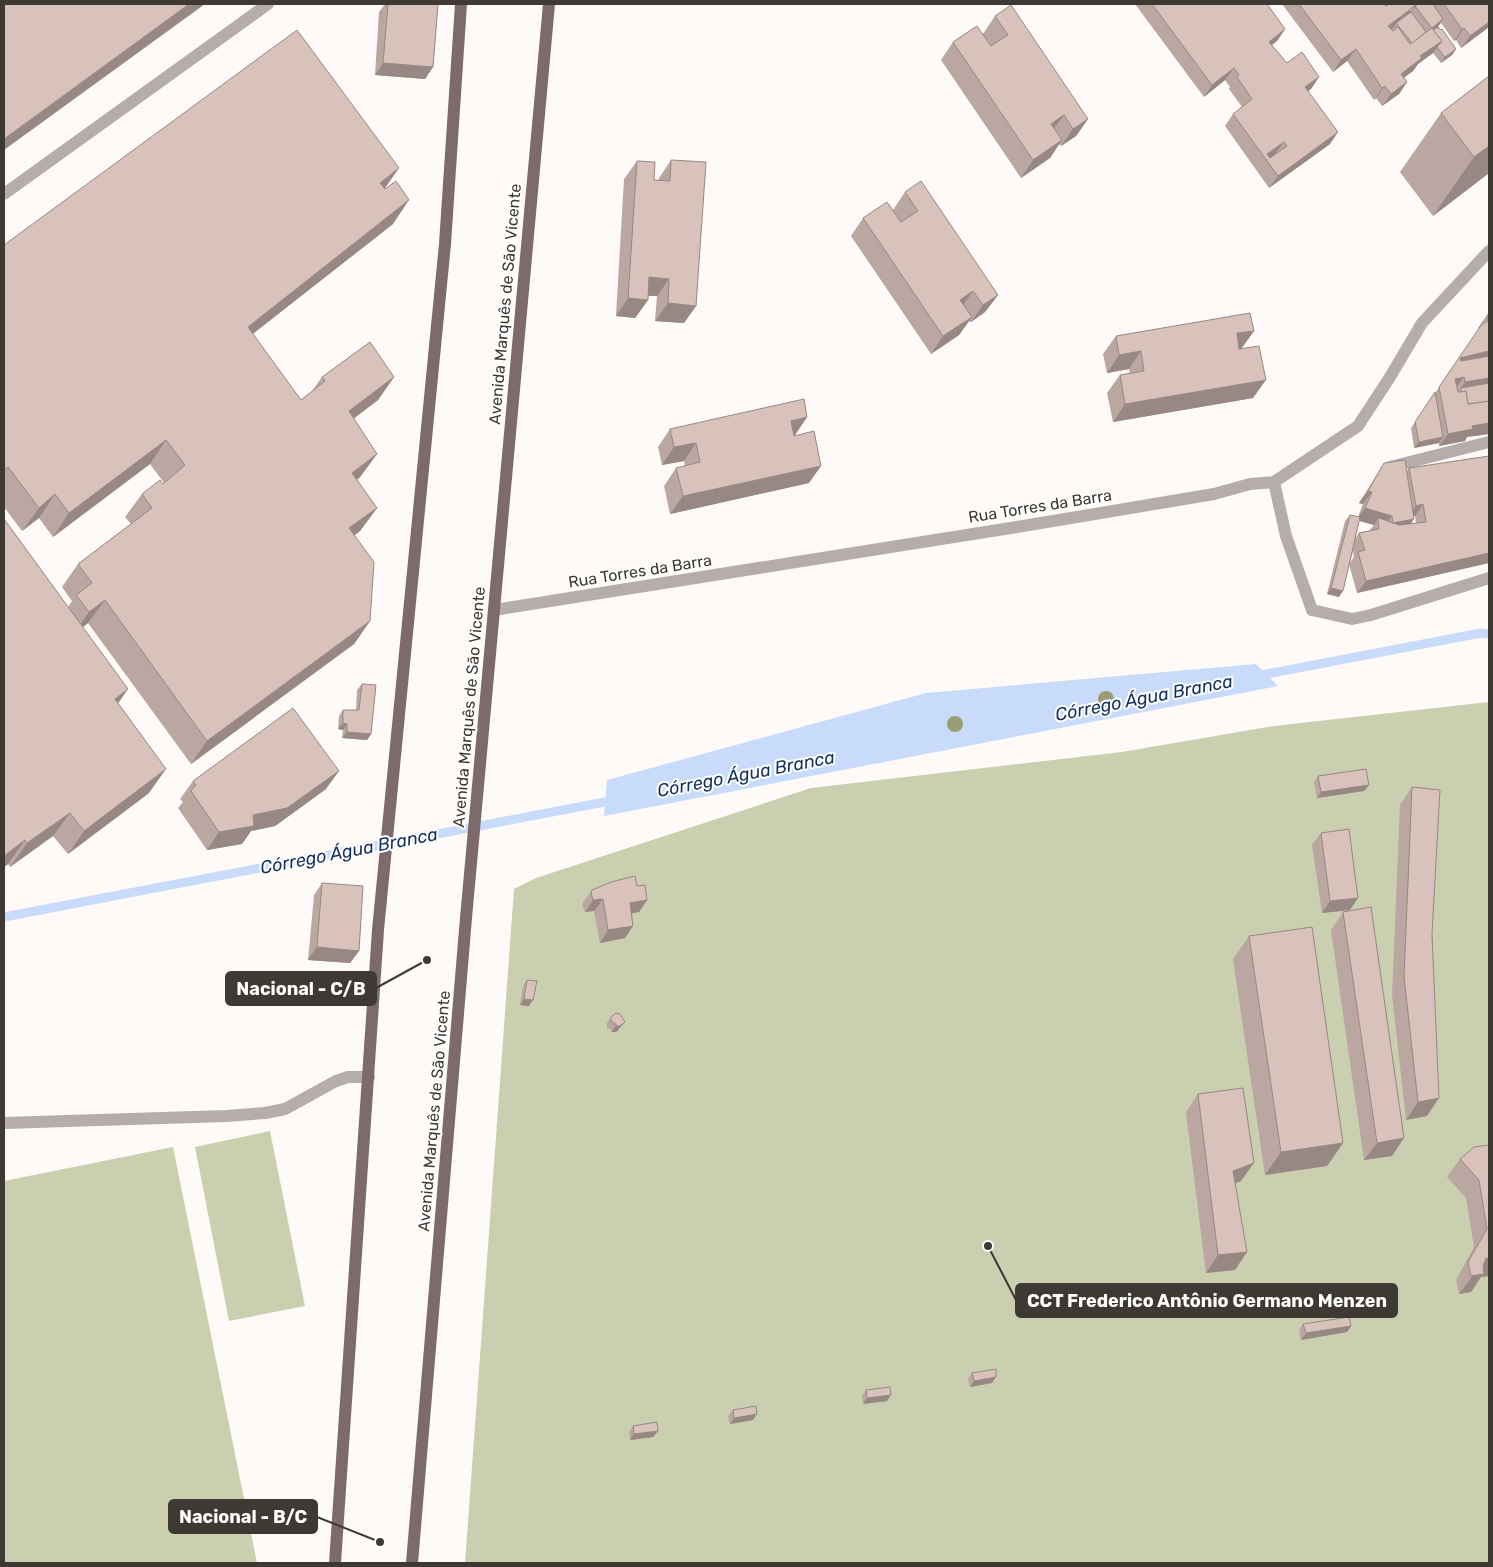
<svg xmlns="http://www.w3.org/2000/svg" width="1493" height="1567" font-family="Rubik,sans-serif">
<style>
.green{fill:#c9cfaf}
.water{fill:#c8dbfa}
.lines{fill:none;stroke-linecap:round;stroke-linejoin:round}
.stream{stroke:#c8dbfa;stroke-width:9}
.service{stroke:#b6acac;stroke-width:12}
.minor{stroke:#b6acac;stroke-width:12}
.primary{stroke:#7d6b6c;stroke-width:12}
.tree{fill:#9a9d74}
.wall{fill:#baa7a1;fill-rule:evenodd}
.shaded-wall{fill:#978883}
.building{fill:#d8c2bb;stroke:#978883;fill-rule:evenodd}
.labels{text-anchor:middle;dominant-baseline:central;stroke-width:4;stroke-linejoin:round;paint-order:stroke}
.street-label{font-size:16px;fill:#3f3933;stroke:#fff}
.water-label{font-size:18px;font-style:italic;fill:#14305e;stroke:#fff}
.leader{fill:none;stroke:#3f3933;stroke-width:2}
.callout-dot{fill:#3f3933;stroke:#fff;stroke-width:2}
.callout{fill:#3f3933;stroke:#3f3933;stroke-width:2}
.callout-label{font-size:18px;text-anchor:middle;font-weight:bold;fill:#fff}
</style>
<rect width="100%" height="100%" fill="#fefaf7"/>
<g class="green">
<path d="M1489,702v861h-1024l49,-674 22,-11 275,-90 311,-36 152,-26z"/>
<path d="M270,1131l35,175 -76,15 -34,-174z"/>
<path d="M173,1147l84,416h-253v-382z"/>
</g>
<path class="water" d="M1256,664l22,22 -674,130 3,-36 319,-87z"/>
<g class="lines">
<g class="stream">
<path d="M1256,676l225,-43 8,1"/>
<path d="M4,917l611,-117"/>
</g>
<g class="service">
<path d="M1312,610l40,9 19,-4 118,-37"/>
<path d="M4,1123l222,-7 39,-3 20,-4 51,-28 12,-4h21"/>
</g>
<g class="minor">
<path d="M4,194l264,-190"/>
<path d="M1390,467l99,-25"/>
<path d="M1274,482l12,54 26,74"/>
<path d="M494,610l523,-83 197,-33 36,-10 24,-2 84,-56 32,-49 32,-54 67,-72"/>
</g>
<g class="primary">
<path d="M335,1563l43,-633 67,-686 16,-240"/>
<path d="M412,1563l54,-645 83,-914"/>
</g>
</g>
<g class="tree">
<circle cx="1106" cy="699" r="8"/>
<circle cx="955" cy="724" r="8"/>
</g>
<g class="wall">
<path d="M385,4h53l-5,63 -8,12 -50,-4 4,-63z"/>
<path d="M1135,4h132l18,25 -8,12 -5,4 15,18 32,14 -8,12 -3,2 22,53 -61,44 -44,-62 8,-12 9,-7 -13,-18 1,-2 -5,-7 -21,17z"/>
<path d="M1282,4h207v23l-28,21 -5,-8 -2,1 -13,-18 -3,4 18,22 -4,6 -11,8 -8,-10 -15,11 -5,7 -9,6 3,5 -8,12 -17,12 -6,-8 -2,2 -27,-39 -14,11z"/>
<path d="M995,16l93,103 -12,17 -15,10 -2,-2 -9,14 -29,20 -80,-118 12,-18 30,-8z"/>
<path d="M1489,76v97l-56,43 -33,-44 41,-59z"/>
<path d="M671,160l25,146 -12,17 -29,-2 2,-25h-9v4l-13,18 -19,-2 8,-137 13,-18 17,19h5v-2z"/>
<path d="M384,189l9,35 -141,110 49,66 11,-9 10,-14h72l-16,23 -25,19 24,35 -17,23 -3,3 20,28 -17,23 -5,4 15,86 -16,23 -163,120 -103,-141 -5,4 35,76 31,90 -81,61 -15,-18 -43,31 -2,-3 -4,3v-348l64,88 4,-6 -10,-14 16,-23 53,-40 -6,-7 17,-23 22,-11 -14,-19 -97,73 -14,-19 -17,13 -18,-24v-262z"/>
<path d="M905,192l93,103 -13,17 -14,10 -2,-1 -10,14 -28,19 -80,-118 12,-18 30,-8z"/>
<path d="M1489,312v122l-22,3 -2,4 -26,5v-3l-25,5 -3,-20 68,-99 -1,-1z"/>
<path d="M1254,331l-13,18 12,49 -140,24 -6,-29 13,-18 10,-1 -1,-5 -22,4 -4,-19 13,-18z"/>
<path d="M807,417l-12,18h-1l15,48 -139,31 -6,-28 12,-18 9,-2 -1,-5 -22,4 -4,-18 12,-18z"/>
<path d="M1489,456v107l-132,30 -8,-29 -10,33 -12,-3 18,-73 5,-6 8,2 5,-13 -4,-1 25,-40 23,8 2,-3zM1414,516h1l1,7 -5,1zM1359,521l15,4 -5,6 -10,2 -4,6zM1353,551l1,6 -4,6z"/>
<path d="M362,684l9,50 -4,6 -25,-2 1,-8 -5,-1 1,-13 4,-6h13l1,-20z"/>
<path d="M1318,776l51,9 -5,6 -47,7 -3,-16z"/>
<path d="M193,781l133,8 -51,37 -24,5 -9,13 -35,6 -29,-42 5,-6 -3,-3z"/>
<path d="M1412,787l20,147 -5,182 -21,4 -14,-125 8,-190z"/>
<path d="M1321,833l29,77 -28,3 -10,-68z"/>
<path d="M322,883l37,68 -9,12 -42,-3 6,-65z"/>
<path d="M637,886l10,14 -8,12 -8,2 2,12 -8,12 -25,5 -6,-32 -9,1 -3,-7 1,-3 9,-12z"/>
<path d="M1343,912l61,226 -12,18 -28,4 -33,-230z"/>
<path d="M1249,936l94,207 -16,23 -62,9 -32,-216z"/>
<path d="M527,980l2,26 -9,-1 3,-19z"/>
<path d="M611,1017l14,5 -9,10h-5l1,-2 -5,-2v-5z"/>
<path d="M1198,1094l43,87 -6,2v87l-29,3 -20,-161z"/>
<path d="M1489,1145v131l-8,1 -10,15 -12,2 -3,-14 18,-33 -8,-49 -19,-21 13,-18z"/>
<path d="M1303,1324l48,2 -4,6 -46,8 -2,-10z"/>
<path d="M972,1373l20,10 -22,4 -2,-8z"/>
<path d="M866,1390l21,11 -24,3 -1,-8z"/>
<path d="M733,1410l20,10 -23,4 -2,-8z"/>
<path d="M633,1426l25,5 -5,6 -23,3 -1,-8z"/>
</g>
<g class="shaded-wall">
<path d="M189,4h16l-201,146v-11z"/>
<path d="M1415,6l-9,12 -10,5 -4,6 -12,9 8,-12z"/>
<path d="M1443,19l-8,12 -3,-3z"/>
<path d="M1489,22v5l-28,21 9,-12z"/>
<path d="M1464,28l-8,12 -2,1 8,-12z"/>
<path d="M1285,29l-8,12 -17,13 9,-12z"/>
<path d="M1442,41l-9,12 -15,11 -5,7 -20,15 8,-12 19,-18z"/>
<path d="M1356,49l-9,12 -14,11 8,-12z"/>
<path d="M1456,49l-4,6 -11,8 4,-6z"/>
<path d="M383,63l50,4 -8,12 -50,-4z"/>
<path d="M1234,68l-9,12 -21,17 8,-12z"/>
<path d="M1319,77l-8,12 -15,10 9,-12z"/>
<path d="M1407,82l-8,12 -17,12 9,-12z"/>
<path d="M1385,86l-9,12 -2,2 8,-12z"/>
<path d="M1064,115l-13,17v-8z"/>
<path d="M1088,119l-12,17 -15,10 12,-17z"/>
<path d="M1338,132l-8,12 -61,44 9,-12z"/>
<path d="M1062,140l-12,18 -29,20 12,-18z"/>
<path d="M1284,142l-9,12 -8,6v-6z"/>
<path d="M1489,146v27l-56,43 41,-59z"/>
<path d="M399,168l-16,23 -3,-8z"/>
<path d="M409,200l-16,24 -162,127 17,-24z"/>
<path d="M649,277l20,2 -12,17 -20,-1z"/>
<path d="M973,291l-12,17 -1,-8z"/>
<path d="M998,295l-13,17 -14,10 12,-17z"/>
<path d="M628,298l20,2 -13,18 -19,-2z"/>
<path d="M668,303l28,3 -12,17 -29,-2z"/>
<path d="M972,317l-13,18 -28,19 12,-18z"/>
<path d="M1254,331l-13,18 -17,2 13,-18z"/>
<path d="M1141,351l-12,18 -22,4 12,-18z"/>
<path d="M1489,351v8l-37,11 8,-12z"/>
<path d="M394,377l-16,23 -46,35 17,-24z"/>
<path d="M1464,377l-9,12v-10z"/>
<path d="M1489,378v10h-28l4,-6z"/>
<path d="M1266,380l-13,18 -140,24 12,-18z"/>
<path d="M807,417l-12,18 -17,4 13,-18z"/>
<path d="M1489,423v11l-22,3 -2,4 -26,5 9,-12 24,-8z"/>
<path d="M1443,437l-4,6 -25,5 5,-6z"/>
<path d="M166,440l-16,24 -97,73 16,-24z"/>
<path d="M696,443l-12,18 -22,4 12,-18z"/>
<path d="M377,454l-17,23 -25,19 17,-23z"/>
<path d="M821,466l-12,17 -139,31 13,-18z"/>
<path d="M1368,491l4,1 -9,12 -4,-1z"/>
<path d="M55,494l-16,24 -17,13 17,-23z"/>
<path d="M1423,504l-8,12 -7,2 8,-12z"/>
<path d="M377,508l-17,23 -27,20 16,-23z"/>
<path d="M1365,508l27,8 -9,12 -5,-9 -4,6 -18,-5z"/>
<path d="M1414,519l-8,12 -13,-8z"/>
<path d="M1489,553v10l-132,30 9,-12z"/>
<path d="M1331,588l12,3 -4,6 -12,-3z"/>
<path d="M105,600l-17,23 -15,12 16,-23z"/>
<path d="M370,621l-16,23 -163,120 16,-23z"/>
<path d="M128,689l-16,23 3,-13z"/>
<path d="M343,723l4,1 -4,6 -5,-1z"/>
<path d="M347,732l24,2 -4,6 -25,-2z"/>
<path d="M166,769l-17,24 -81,61 16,-23z"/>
<path d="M339,771l-13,18 -51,37 -24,5 -9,13 -35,6 12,-18z"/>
<path d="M1369,785l-5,6 -47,7 4,-6z"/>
<path d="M70,813l-17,23 -43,31 17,-24z"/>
<path d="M25,840l-17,24 -4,3v-11z"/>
<path d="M1358,898l-8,12 -28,3 8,-12z"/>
<path d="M603,899l-9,12 -9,1 8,-12z"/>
<path d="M647,900l-8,12 -17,3 8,-12z"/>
<path d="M633,926l-8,12 -25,5 8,-13z"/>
<path d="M317,947l42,4 -9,12 -42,-3z"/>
<path d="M524,999l9,1 -4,6 -9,-1z"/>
<path d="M625,1022l-9,10h-5l5,-6z"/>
<path d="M1439,1098l-12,18 -21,4 12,-18z"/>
<path d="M1404,1138l-12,18 -28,4 13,-17z"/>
<path d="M1343,1143l-16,23 -62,9 16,-23z"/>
<path d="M1254,1163l-13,18 -21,8 13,-18z"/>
<path d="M1247,1252l-12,18 -29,3 12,-18z"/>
<path d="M1486,1258l3,1v17l-8,1 -10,15 -12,2z"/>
<path d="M1351,1326l-4,6 -46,8 5,-7z"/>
<path d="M996,1377l-4,6 -22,4 4,-6z"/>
<path d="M891,1395l-4,6 -24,3 4,-6z"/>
<path d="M757,1414l-4,6 -23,4 4,-6z"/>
<path d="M658,1431l-5,6 -23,3 4,-6z"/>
</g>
<g class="building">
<path d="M4,4h185l-185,135z"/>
<path d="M388,4h50l-5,63 -50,-4z"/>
<path d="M1152,4h115l18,25 -16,13 18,21 15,-11 17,25 -14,10 33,45 -60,44 -45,-62 19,-15 -15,-22 2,-2 -5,-7 -22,17zM1284,142l3,4 -17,12 -3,-4z"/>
<path d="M1299,4h85l2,2 3,-2h24l2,2 -27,20 5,5 5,-4 12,17 22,-16 10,13 -22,15 2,2 -21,16 6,8 -16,12 -6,-8 -3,2 -26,-39 -15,11z"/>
<path d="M1418,4h18l-2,2 9,13 -11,9 -17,-22z"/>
<path d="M1444,4h45v18l-19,14 -6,-8 -2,1z"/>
<path d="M1011,5l77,114 -15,10 -9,-14 -13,9 11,16 -29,20 -80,-118 24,-16 14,20 17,-11 -13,-19z"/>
<path d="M1415,6l-4,6 15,20 -14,11 -16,-20 15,-11 -2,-2z"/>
<path d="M1438,27l3,3 1,-1 14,20 -11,8 -8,-10 5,-6 -9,-11z"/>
<path d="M297,30l102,138 -19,15 5,6 11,-8 13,19 -161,127 53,73 24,-19 -3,-4 48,-35 24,35 -45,34 28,43 -25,19 25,35 -28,20 25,34 -4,59 -163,120 -102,-141 -16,12 -13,-17 16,-12 -14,-19 74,-56 -10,-14 18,-14 3,4 22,-19 -19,-25 -97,73 -14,-19 -16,14 -31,-41 -4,3v-225z"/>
<path d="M1489,76v70l-15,11 -33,-44z"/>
<path d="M671,160l35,2 -10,144 -28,-3 1,-24 -20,-2 -1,23 -20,-2 9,-137 18,1 -1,18 16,1z"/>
<path d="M921,181l77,114 -15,10 -10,-14 -13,9 12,17 -29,19 -80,-118 24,-16 14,20 17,-11 -13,-19z"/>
<path d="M1250,313l4,18 -17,2 2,16 20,-3 7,34 -141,24 -5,-29 24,-4 -3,-20 -22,4 -3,-19z"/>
<path d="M1489,314v37l-29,7 1,3 28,-5v22l-24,4 -1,-5 -9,2 3,13 8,-1 2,13 21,-3v22l-17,3 1,3 -25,5 -9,-47 43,-63 6,-3 -1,-5z"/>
<path d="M1489,383v18l-21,3 -2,-13 -5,1v-4z"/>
<path d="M1435,392l8,45 -24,5 -4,-20z"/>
<path d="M804,399l3,18 -16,4 3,15 20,-5 7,35 -138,30 -7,-28 24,-6 -4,-19 -22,4 -4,-18z"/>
<path d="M1489,456v97l-123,28 -8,-29 7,-2 -6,-17 20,-4 -1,-10 1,-1 20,7 27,-3 -3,-18 -7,2 -7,-38z"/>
<path d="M1405,460l9,59 -21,4 -1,-7 -27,-8 7,-16 -4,-1 16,-28z"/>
<path d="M1350,515l10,2 -17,74 -12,-3z"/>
<path d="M4,519l124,170 -13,10 51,70 -82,62 -14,-18 -43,30 -2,-3 -21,16z"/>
<path d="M362,684l14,1 -5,49 -24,-2v-8l-4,-1v-13h16z"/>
<path d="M293,708l46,63 -52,37 -34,7 1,11 -35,6 -28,-41 5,-6 -3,-4z"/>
<path d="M1366,769l3,16 -48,7 -3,-16z"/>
<path d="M1412,787l28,3 -8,144 7,164 -21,4 -14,-125z"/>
<path d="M1349,829l9,69 -28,3 -9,-68z"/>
<path d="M635,876l2,10 8,-1 2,15 -17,3 3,23 -25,4 -5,-31 -10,1 -2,-7 1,-3 19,-8z"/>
<path d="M322,883l41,3 -4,65 -42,-4z"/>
<path d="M1371,907l33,231 -27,5 -34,-231z"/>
<path d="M1312,927l31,216 -62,9 -32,-216z"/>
<path d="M527,980l10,1 -4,19 -9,-1z"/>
<path d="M616,1013l4,1 5,8 -5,4h-4v-2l-5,-3v-4z"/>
<path d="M1243,1088l11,75 -21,8 14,81 -29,3 -20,-161z"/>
<path d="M1489,1145v114l-3,-1 -3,8 1,8 -13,2 -3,-14 19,-33 -8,-49 -19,-21 14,-12z"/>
<path d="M1349,1317l2,9 -45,7 -3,-9z"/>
<path d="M996,1369v8l-22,4 -2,-8z"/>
<path d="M890,1387l1,8 -24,3 -1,-8z"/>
<path d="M756,1406l1,8 -23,4 -1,-8z"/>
<path d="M657,1422l1,9 -24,3 -1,-8z"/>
</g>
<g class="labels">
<g class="street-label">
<text transform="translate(505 304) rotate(-85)">Avenida Marquês de São Vicente</text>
<text transform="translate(1040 506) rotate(-9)">Rua Torres da Barra</text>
<text transform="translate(640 571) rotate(-9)">Rua Torres da Barra</text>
<text transform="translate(469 707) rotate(-85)">Avenida Marquês de São Vicente</text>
<text transform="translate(434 1111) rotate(-85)">Avenida Marquês de São Vicente</text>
</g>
<g class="water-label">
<text transform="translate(1144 698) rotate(-11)">Córrego Água Branca</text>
<text transform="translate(746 774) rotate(-11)">Córrego Água Branca</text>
<text transform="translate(349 851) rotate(-11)">Córrego Água Branca</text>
</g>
</g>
<path class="leader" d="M427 960L376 988M988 1246L1016 1300M380 1542L317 1517"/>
<g class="callout-dot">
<circle cx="427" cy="960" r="5"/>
<circle cx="988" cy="1246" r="5"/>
<circle cx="380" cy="1542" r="5"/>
</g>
<g class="callout">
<rect x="226" y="972" width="150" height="33" rx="5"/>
<rect x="1016" y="1284" width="381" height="33" rx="5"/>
<rect x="169" y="1500" width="148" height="33" rx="5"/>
</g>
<g class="callout-label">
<text x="301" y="995">Nacional - C/B</text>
<text x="1207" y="1307">CCT Frederico Antônio Germano Menzen</text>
<text x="243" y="1523">Nacional - B/C</text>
</g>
<rect width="1493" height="1567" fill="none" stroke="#3f3933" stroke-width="10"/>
</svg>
